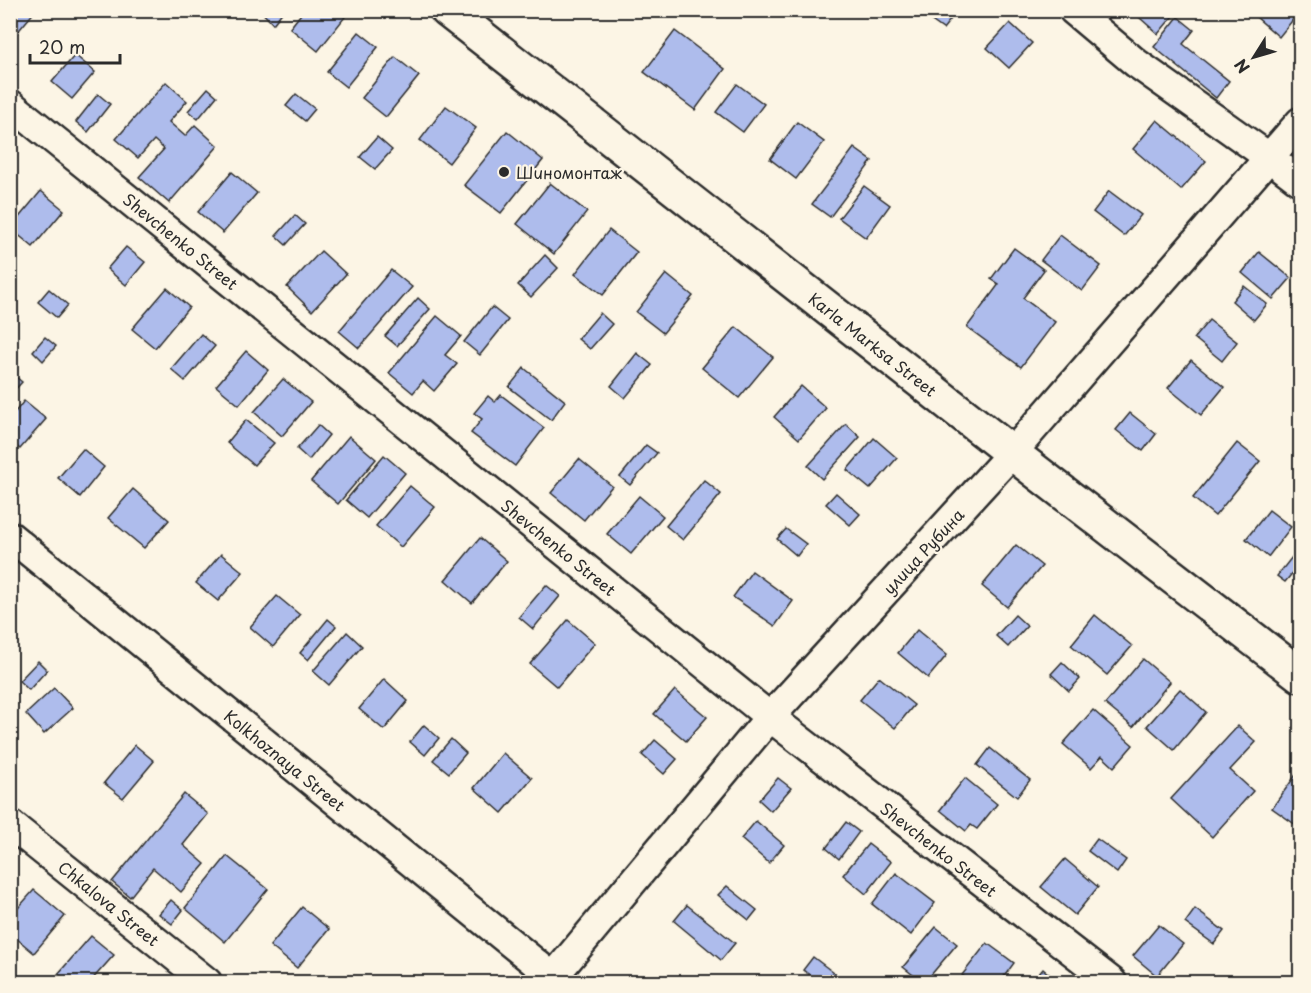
<svg xmlns="http://www.w3.org/2000/svg" width="1311" height="993" font-family="'Playpen Sans',sans-serif">
<style>
.building{fill:#aebcec;stroke:#2b2b2b;stroke-width:1.5}
.lines{fill:none;stroke-linecap:round;stroke-linejoin:round}
.street-casing{stroke:#2b2b2b;stroke-width:33}
.secondary-casing{stroke:#2b2b2b;stroke-width:38}
.street{stroke:#fcf5e5;stroke-width:28}
.secondary{stroke:#fcf5e5;stroke-width:33}
.poi-dot{fill:#2b2b2b;stroke:#fcf5e5;stroke-width:2}
.labels{text-anchor:middle;dominant-baseline:central;stroke-width:4.5;stroke-linejoin:round;paint-order:stroke}
.poi-label{font-size:16px;fill:#2b2b2b;stroke:#fcf5e5;text-anchor:start}
.street-label{font-size:16px;fill:#2b2b2b;stroke:#fcf5e5}
</style>
<rect width="100%" height="100%" fill="#fcf5e5"/>
<filter id="ink" filterUnits="userSpaceOnUse"><feTurbulence type="fractalNoise" baseFrequency=".0167" numOctaves="2"/><feDisplacementMap in="SourceGraphic" scale="12" xChannelSelector="R" yChannelSelector="G"/><feConvolveMatrix kernelMatrix="1 2 1 2 8 2 1 2 1" color-interpolation-filters="sRGB"/></filter>
<g filter="url(#ink)">
<g class="building">
<path d="M10,10h26l-26,31z"/>
<path d="M260,10h24l-11,14z"/>
<path d="M304,10h32l9,7 -27,34 -28,-23z"/>
<path d="M925,10h33l-15,19 -21,-15z"/>
<path d="M1131,10h47l-20,24z"/>
<path d="M1248,10h52v1l-21,26z"/>
<path d="M1178,17l16,13 -11,14 46,37 -13,17 -62,-51z"/>
<path d="M1010,23l22,20 -23,25 -22,-20z"/>
<path d="M675,31l50,38 -30,41 -51,-38z"/>
<path d="M359,32l19,15 -32,40 -19,-15z"/>
<path d="M75,55l20,17 -23,27 -20,-17z"/>
<path d="M395,57l24,19 -33,41 -24,-19z"/>
<path d="M166,82l21,19 -18,21 16,14 10,-11 23,21 -49,57 -30,-26 25,-28 -10,-9 -16,18 -22,-19z"/>
<path d="M737,84l27,20 -21,28 -27,-20z"/>
<path d="M208,88l9,8 -19,23 -10,-8z"/>
<path d="M98,94l12,10 -22,28 -12,-10z"/>
<path d="M296,94l19,15 -10,12 -19,-15z"/>
<path d="M446,106l30,22 -27,35 -29,-23z"/>
<path d="M1157,120l49,41 -25,29 -48,-41z"/>
<path d="M797,122l27,20 -28,37 -26,-20z"/>
<path d="M507,131l36,29 -42,53 -37,-28z"/>
<path d="M377,137l15,13 -17,19 -15,-12z"/>
<path d="M854,148l18,13 -42,56 -18,-13z"/>
<path d="M232,172l25,21 -34,40 -25,-21z"/>
<path d="M550,183l37,29 -33,42 -37,-30z"/>
<path d="M864,186l26,19 -24,33 -27,-20z"/>
<path d="M41,191l23,19 -31,37 -23,-19z"/>
<path d="M1109,191l32,24 -17,21 -31,-24z"/>
<path d="M295,215l10,9 -19,21 -10,-9z"/>
<path d="M609,230l28,22 -34,43 -28,-21z"/>
<path d="M1060,235l41,31 -19,25 -41,-31z"/>
<path d="M126,247l19,15 -19,23 -19,-16z"/>
<path d="M1014,248l30,22 -21,28 32,24 -34,45 -54,-40 32,-43 -8,-5z"/>
<path d="M321,251l25,23 -34,37 -25,-24z"/>
<path d="M1259,252l32,26 -18,21 -31,-26z"/>
<path d="M545,255l13,13 -27,29 -13,-12z"/>
<path d="M391,270l21,17 -53,61 -20,-17z"/>
<path d="M666,274l27,22 -30,37 -27,-21z"/>
<path d="M1244,286l23,18 -13,16 -22,-19z"/>
<path d="M167,288l22,19 -34,41 -23,-19z"/>
<path d="M49,289l19,16 -11,13 -19,-16z"/>
<path d="M418,298l12,11 -33,37 -12,-10z"/>
<path d="M492,307l16,13 -28,35 -16,-13z"/>
<path d="M600,313l12,11 -22,25 -12,-10z"/>
<path d="M437,316l24,20 -16,19 12,9 -23,27 -11,-10 -10,12 -24,-20z"/>
<path d="M1209,320l28,22 -15,19 -28,-23z"/>
<path d="M736,327l37,30 -34,41 -37,-30z"/>
<path d="M201,334l14,12 -30,35 -14,-12z"/>
<path d="M45,337l11,9 -13,15 -10,-10z"/>
<path d="M246,351l22,19 -29,35 -23,-19z"/>
<path d="M637,353l15,12 -27,33 -14,-12z"/>
<path d="M1191,360l33,27 -23,28 -33,-27z"/>
<path d="M524,368l41,33 -14,19 -42,-33z"/>
<path d="M10,372l12,10 -12,13z"/>
<path d="M283,379l28,23 -29,34 -28,-24z"/>
<path d="M801,386l25,22 -27,31 -25,-22z"/>
<path d="M501,395l43,33 -29,38 -44,-33 11,-14 -8,-6 14,-17 7,6z"/>
<path d="M24,401l22,18 -26,30 -10,-8v-23z"/>
<path d="M1130,413l26,21 -13,17 -27,-21z"/>
<path d="M246,420l28,23 -20,22 -27,-22z"/>
<path d="M846,424l14,13 -38,42 -14,-13z"/>
<path d="M318,425l11,10 -20,25 -12,-11z"/>
<path d="M349,436l27,23 -38,45 -27,-23z"/>
<path d="M874,438l23,20 -27,31 -23,-19z"/>
<path d="M1237,443l23,18 -45,55 -22,-18z"/>
<path d="M646,445l11,8 -27,32 -10,-8z"/>
<path d="M83,449l21,18 -24,30 -22,-19z"/>
<path d="M384,455l21,18 -38,45 -21,-18z"/>
<path d="M579,459l33,27 -28,34 -33,-27z"/>
<path d="M704,480l17,14 -38,46 -17,-14z"/>
<path d="M410,486l25,21 -34,40 -25,-21z"/>
<path d="M133,489l36,31 -25,28 -36,-30z"/>
<path d="M836,493l24,21 -10,11 -24,-21z"/>
<path d="M639,496l24,20 -32,38 -24,-20z"/>
<path d="M1269,510l22,17 -23,30 -22,-18z"/>
<path d="M786,529l20,15 -9,12 -20,-17z"/>
<path d="M480,538l27,23 -35,42 -27,-23z"/>
<path d="M1016,545l26,21 -35,41 -25,-21z"/>
<path d="M221,554l22,18 -25,29 -22,-18z"/>
<path d="M1292,557l8,7 -15,18 -8,-6z"/>
<path d="M752,571l41,30 -18,25 -42,-29z"/>
<path d="M546,585l14,11 -27,33 -14,-12z"/>
<path d="M277,596l23,19 -27,32 -23,-20z"/>
<path d="M1015,615l12,11 -19,21 -12,-11z"/>
<path d="M1095,615l37,31 -25,29 -36,-30z"/>
<path d="M328,619l8,7 -28,34 -8,-7z"/>
<path d="M568,620l27,23 -38,44 -27,-23z"/>
<path d="M917,630l30,25 -19,23 -30,-25z"/>
<path d="M347,632l15,14 -33,39 -16,-14z"/>
<path d="M1143,659l27,23 -37,45 -28,-23z"/>
<path d="M38,661l9,9 -18,20 -10,-9z"/>
<path d="M1062,662l18,17 -11,12 -18,-17z"/>
<path d="M879,677l35,28 -19,23 -35,-28z"/>
<path d="M384,679l24,22 -24,29 -25,-21z"/>
<path d="M54,688l19,20 -29,26 -18,-20z"/>
<path d="M1180,689l26,23 -32,38 -27,-24z"/>
<path d="M675,690l32,27 -21,24 -32,-27z"/>
<path d="M1093,710l40,35 -19,22 -12,-11 -11,12 -28,-24z"/>
<path d="M424,725l15,13 -14,17 -15,-13z"/>
<path d="M1238,726l18,16 -26,28 23,21 -41,46 -41,-38z"/>
<path d="M451,739l15,14 -17,20 -16,-13z"/>
<path d="M655,740l22,19 -13,15 -22,-19z"/>
<path d="M135,745l19,16 -31,37 -19,-15z"/>
<path d="M990,748l40,32 -13,17 -40,-32z"/>
<path d="M503,753l29,25 -30,35 -28,-25z"/>
<path d="M1298,772l2,2v44l-4,7 -24,-17z"/>
<path d="M778,778l13,10 -20,23 -12,-11z"/>
<path d="M965,778l32,26 -20,25 -6,-4 -5,6 -26,-21z"/>
<path d="M184,794l24,20 -25,31 22,19 -24,28 -28,-24 -23,29 -18,-15z"/>
<path d="M756,821l28,24 -15,18 -28,-24z"/>
<path d="M846,822l13,10 -20,27 -13,-11z"/>
<path d="M1097,839l29,21 -9,13 -29,-22z"/>
<path d="M868,844l23,18 -25,32 -23,-19z"/>
<path d="M227,856l41,33 -43,53 -40,-34z"/>
<path d="M1065,859l33,28 -23,28 -34,-28z"/>
<path d="M896,873l39,30 -24,32 -39,-31z"/>
<path d="M727,886l30,24 -8,10 -31,-25z"/>
<path d="M34,890l31,26 -31,37 -24,-20v-16z"/>
<path d="M171,900l12,10 -11,14 -13,-10z"/>
<path d="M687,905l48,38 -14,17 -47,-39z"/>
<path d="M302,907l27,22 -32,39 -27,-22z"/>
<path d="M1195,909l29,22 -10,13 -29,-21z"/>
<path d="M1159,925l24,19 -26,32 -24,-20z"/>
<path d="M936,927l21,17 -32,38h-3l-19,-15z"/>
<path d="M91,936l23,19 -24,27h-22l-10,-8z"/>
<path d="M987,943l27,20 -14,19h-28l-10,-7z"/>
<path d="M813,957l25,19 -5,6h-14l-16,-12z"/>
<path d="M1043,969l13,11 -3,2h-21z"/>
</g>
<g class="lines">
<defs>
<g id="street">
<path d="M1073,10l63,53 134,95 30,23"/>
<path d="M10,104l760,613 342,265"/>
<path d="M10,536l549,446"/>
<path d="M10,824l197,158"/>
<path d="M549,982l221,-265 242,-264 288,-331"/>
</g>
<path id="secondary" d="M447,10l565,443 288,222"/>
</defs>
<use href="#street" class="street-casing"/>
<use href="#secondary" class="secondary-casing"/>
<use href="#street" class="street"/>
<use href="#secondary" class="secondary"/>
</g>
</g>
<circle class="poi-dot" cx="504" cy="172" r="6"/>
<g class="labels">
<g class="poi-label">
<text x="516" y="172">Шиномонтаж</text>
</g>
<g class="street-label">
<text transform="translate(181 241) rotate(39)">Shevchenko Street</text>
<text transform="translate(873 344) rotate(38)">Karla Marksa Street</text>
<text transform="translate(559 547) rotate(39)">Shevchenko Street</text>
<text transform="translate(923 551) rotate(-47)">улица Рубина</text>
<text transform="translate(285 760) rotate(39)">Kolkhoznaya Street</text>
<text transform="translate(939 849) rotate(38)">Shevchenko Street</text>
<text transform="translate(109 903) rotate(39)">Chkalova Street</text>
</g>
</g>
<rect width="1311" height="993" fill="none" stroke="#fcf5e5" stroke-width="36"/>
<rect x="18" y="18" width="1275" height="957" fill="none" stroke="#2b2b2b" stroke-width="2" filter="url(#ink)"/>
<g transform="translate(1254 57) rotate(233)" stroke="#fcf5e5" stroke-width="4.5" paint-order="stroke">
<path d="M0-4.5L10 22L0 15L-10 22Z" fill="#2b2b2b"/>
<text y="-9" font-size="16" font-weight="bold" text-anchor="middle" fill="#2b2b2b">N</text>
</g>
<path d="M30 54v9h90v-9" fill="none" stroke="#2b2b2b" stroke-width="3"/>
<text x="39" y="54" font-size="18" fill="#2b2b2b" stroke="#fcf5e5" stroke-width="4.5" paint-order="stroke">20 m</text>
</svg>
